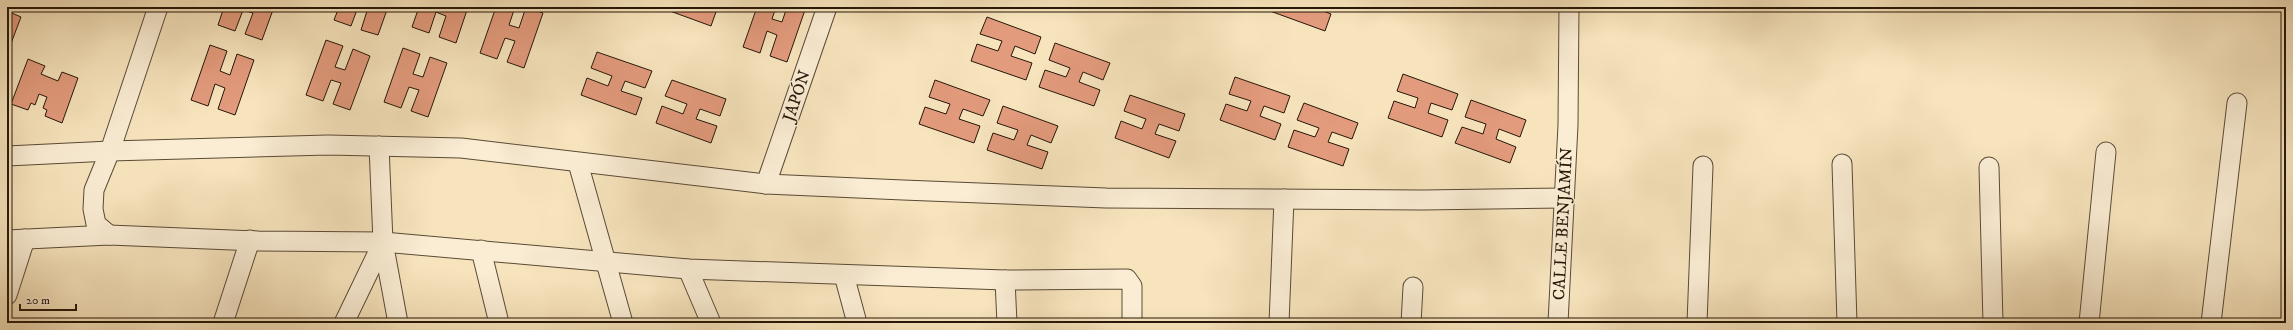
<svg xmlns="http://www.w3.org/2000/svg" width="2293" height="330" font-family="'IM FELL DW Pica',serif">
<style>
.building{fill:#e39b7d;stroke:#251709}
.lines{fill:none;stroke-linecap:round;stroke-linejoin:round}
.minor-casing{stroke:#5a4a36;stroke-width:21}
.minor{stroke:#faedd4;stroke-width:19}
.labels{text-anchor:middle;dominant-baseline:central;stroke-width:3;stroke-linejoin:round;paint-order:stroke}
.street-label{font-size:17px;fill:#251709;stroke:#faedd4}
</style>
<rect width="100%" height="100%" fill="#f7e4bd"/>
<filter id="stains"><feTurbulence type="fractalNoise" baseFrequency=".005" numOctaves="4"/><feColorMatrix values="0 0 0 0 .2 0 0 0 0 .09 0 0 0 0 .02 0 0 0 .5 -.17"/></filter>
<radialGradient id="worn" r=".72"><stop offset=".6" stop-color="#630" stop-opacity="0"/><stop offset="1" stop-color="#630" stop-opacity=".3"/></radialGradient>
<g class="building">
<path d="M224,7h50l-12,33 -17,-6 8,-21 -10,-3 -8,21 -17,-6z"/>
<path d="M339,7h19l-7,19 -17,-6z"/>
<path d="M364,7h24l-10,28 -17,-5 7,-22z"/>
<path d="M419,7h49l-12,36 -17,-6 7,-21 -10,-4 -7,21 -17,-6z"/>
<path d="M496,7h19l-6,18 10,3 7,-21 17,6 -19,55 -17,-6 8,-21 -10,-3 -8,21 -17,-6z"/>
<path d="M659,7h53l5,2 -6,17z"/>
<path d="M757,7h19l-4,12 10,3 5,-15h19l-19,55 -17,-6 7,-21 -10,-4 -7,22 -17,-6z"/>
<path d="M1272,7h41l18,7 -6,17 -55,-20z"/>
<path d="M7,11l14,6 -14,37z"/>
<path d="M987,17l54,20 -6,17 -20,-8 -4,10 21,7 -6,17 -55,-19 6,-17 21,7 4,-10 -22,-7z"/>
<path d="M326,40l17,6 -8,21 10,3 8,-21 17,7 -20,54 -17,-6 8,-21 -10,-3 -8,21 -17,-6z"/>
<path d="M1055,43l55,20 -7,17 -20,-8 -4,10 21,8 -6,16 -55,-19 6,-17 21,7 4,-9 -21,-8z"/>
<path d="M210,45l17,6 -7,20 10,4 7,-21 17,6 -19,55 -17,-6 7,-21 -10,-4 -7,22 -17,-6z"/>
<path d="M403,48l17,6 -7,20 10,3 7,-20 17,6 -19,54 -17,-6 8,-21 -10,-3 -8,21 -17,-6z"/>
<path d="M597,52l55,19 -7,17 -20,-7 -4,10 21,7 -6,17 -55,-20 6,-17 21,8 4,-10 -21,-8z"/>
<path d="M28,59l17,7 -4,8 17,7 4,-9 16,6 -16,45 -17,-7 2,-6 -4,-2 4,-11 -8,-3 -4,11 -4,-2 -3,7 -17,-6z"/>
<path d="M1403,74l55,20 -6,16 -21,-7 -3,10 20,7 -6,17 -54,-19 6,-17 21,7 3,-10 -21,-7z"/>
<path d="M1235,77l55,19 -6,17 -20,-7 -4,10 21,8 -6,16 -55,-20 6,-16 21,7 4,-10 -22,-7z"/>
<path d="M672,80l54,19 -6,17 -20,-7 -4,10 21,7 -6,17 -55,-20 6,-17 21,8 4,-10 -22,-8z"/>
<path d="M935,80l55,20 -7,16 -20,-7 -4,10 21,7 -6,17 -55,-19 6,-17 21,7 4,-10 -21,-7z"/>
<path d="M1130,95l55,19 -6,17 -20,-7 -4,10 21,7 -7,17 -54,-20 6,-17 21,8 4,-10 -22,-8z"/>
<path d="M1471,100l55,20 -6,17 -21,-8 -3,10 20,8 -6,16 -55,-20 7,-16 21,7 3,-10 -21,-7z"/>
<path d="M1304,103l54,20 -6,16 -20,-7 -4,10 21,7 -6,17 -55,-19 6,-17 21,7 4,-9 -22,-8z"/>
<path d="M1003,106l55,20 -7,17 -20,-8 -4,10 21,7 -6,17 -55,-19 6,-17 21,7 4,-10 -21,-7z"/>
</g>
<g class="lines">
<defs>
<g id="minor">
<path d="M379,146l4,96 15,81"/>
<path d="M7,156l103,-5 218,-6 133,3 305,36 137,6 203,8 317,2 141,-2"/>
<path d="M578,163l45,160"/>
<path d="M1842,164l5,159"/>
<path d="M1989,167l4,156"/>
<path d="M766,184l61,-177"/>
<path d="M109,235l-13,-11 -3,-15 1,-19 16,-39 48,-144"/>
<path d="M7,240l102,-5 149,6 125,1 305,27 317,11 122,-1 5,7v37"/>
<path d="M481,250l18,73"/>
<path d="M688,269l23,54"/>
<path d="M844,275l13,48"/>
<path d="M1005,280l2,43"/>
<path d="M7,295l18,-56"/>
<path d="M223,323l27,-83"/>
<path d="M344,323l39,-81"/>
<path d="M1279,323l5,-124"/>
<path d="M1411,323l2,-36"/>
<path d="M1558,323l10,-198 1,-118"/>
<path d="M1697,323l6,-157"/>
<path d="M2089,323l17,-171"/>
<path d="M2211,323l26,-220"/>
</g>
</defs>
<use href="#minor" class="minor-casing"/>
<use href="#minor" class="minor"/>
</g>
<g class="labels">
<g class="street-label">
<text transform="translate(797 96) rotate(-71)">JAPÓN</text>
<text transform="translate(1563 224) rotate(-87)">CALLE BENJAMÍN</text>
</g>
</g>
<rect width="2293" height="330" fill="none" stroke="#f7e4bd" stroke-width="24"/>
<rect x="8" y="8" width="2277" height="314" fill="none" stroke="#251709" stroke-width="2"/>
<rect x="12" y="12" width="2269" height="306" fill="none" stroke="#251709"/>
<path d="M20 304v6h56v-6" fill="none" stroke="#251709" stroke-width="2"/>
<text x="26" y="304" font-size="12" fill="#251709" stroke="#faedd4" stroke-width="3" paint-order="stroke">20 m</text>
<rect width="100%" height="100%" filter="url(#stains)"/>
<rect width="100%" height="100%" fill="url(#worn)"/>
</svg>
